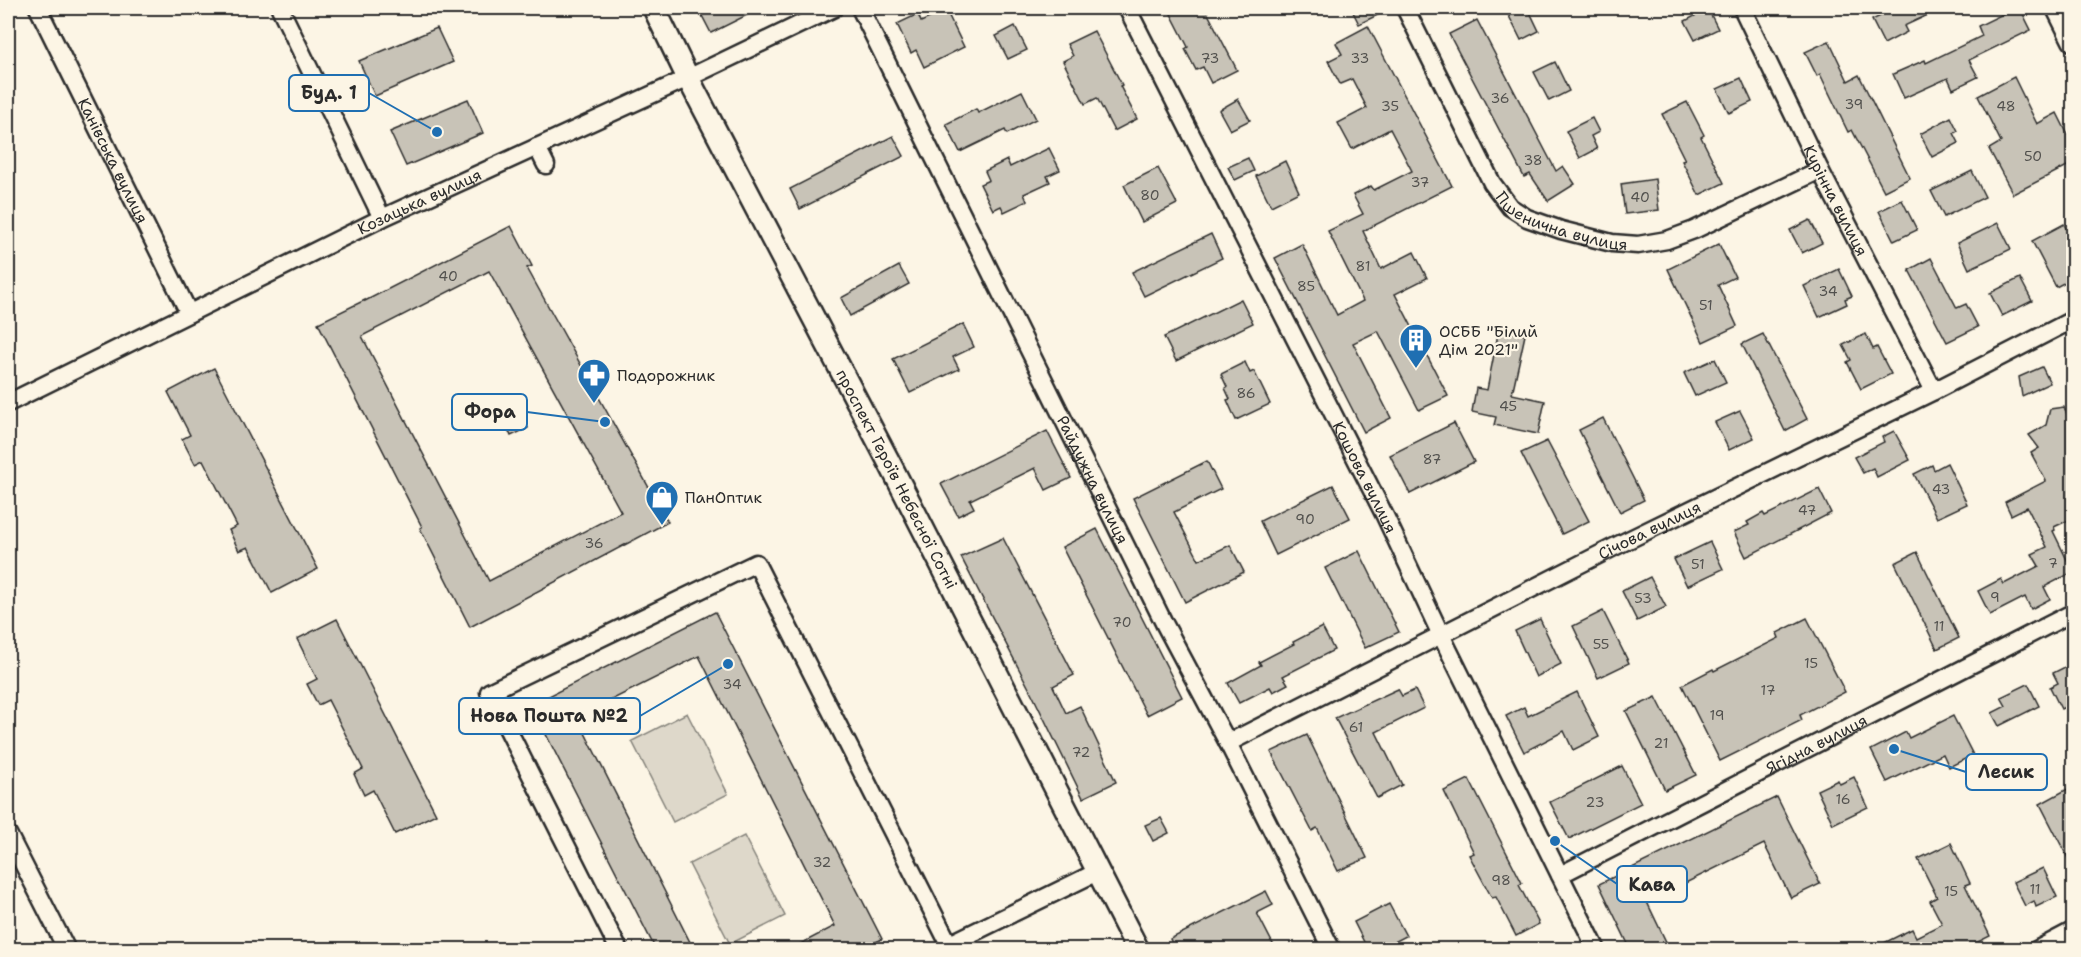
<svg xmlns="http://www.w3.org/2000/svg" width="2081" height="957" font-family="'Shantell Sans',sans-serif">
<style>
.green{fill:#ded8ca;stroke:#84827a;stroke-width:1.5}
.building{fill:#c8c3b7;stroke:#2b2b2b;stroke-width:1.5;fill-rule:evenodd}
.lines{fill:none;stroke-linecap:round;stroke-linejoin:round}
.minor-casing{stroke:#2b2b2b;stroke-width:21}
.tertiary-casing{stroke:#2b2b2b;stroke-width:26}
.secondary-casing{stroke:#2b2b2b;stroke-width:27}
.minor{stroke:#fcf5e5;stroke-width:16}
.tertiary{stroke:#fcf5e5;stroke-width:21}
.secondary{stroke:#fcf5e5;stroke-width:22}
.labels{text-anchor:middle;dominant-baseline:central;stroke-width:4.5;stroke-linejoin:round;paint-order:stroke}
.number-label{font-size:14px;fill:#52514e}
.street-label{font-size:16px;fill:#2b2b2b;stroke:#fcf5e5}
.poi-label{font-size:16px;fill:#2b2b2b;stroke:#fcf5e5;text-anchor:start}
.leader{fill:none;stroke:#1f6fb2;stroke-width:2}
.callout-dot{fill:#1f6fb2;stroke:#fcf5e5;stroke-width:2}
.callout{fill:#fcf5e5;stroke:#1f6fb2;stroke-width:2}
.callout-label{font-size:18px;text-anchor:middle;font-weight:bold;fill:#2b2b2b}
</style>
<rect width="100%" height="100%" fill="#fcf5e5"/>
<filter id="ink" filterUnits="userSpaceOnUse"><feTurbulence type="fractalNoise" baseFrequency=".0167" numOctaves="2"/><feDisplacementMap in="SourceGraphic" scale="12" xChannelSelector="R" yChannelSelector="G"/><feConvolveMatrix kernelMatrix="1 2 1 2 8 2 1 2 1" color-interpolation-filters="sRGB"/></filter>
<g filter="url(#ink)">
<g class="green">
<path d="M687,713l41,81 -55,28 -41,-81z"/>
<path d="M744,836l41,80 -55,28 -41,-80z"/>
</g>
<g class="building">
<path d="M698,8h63l-50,25z"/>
<path d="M1168,8h37l32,62 -26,13 -8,-16 -7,3 -11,-21 3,-2z"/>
<path d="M1351,8h41l-33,16z"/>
<path d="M1521,8h7l11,23 -18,9 -13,-26z"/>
<path d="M1897,8h46l-39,18 3,6 -23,12 -12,-24z"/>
<path d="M2015,8h5l11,22 -62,30 9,17 -25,12 -5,-11 -44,20 -11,-24 32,-14 1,3 56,-27 -4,-10z"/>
<path d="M1708,9l10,20 -23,11 -10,-19z"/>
<path d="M946,10l18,37 -40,20 -8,-17 -5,3 -14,-29 21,-10 3,8z"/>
<path d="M1477,20l79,151 7,-5 12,18 -27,17 -18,-27 -6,3 -75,-143z"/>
<path d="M1015,26l12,24 -19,9 -12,-23z"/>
<path d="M1368,26l84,160 -89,45 18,38 33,-17 13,26 -32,16 53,102 -29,14 -41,-79 -25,12 38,75 -27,14 -89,-174 27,-14 35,71 26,-14 -35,-70 35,-17 -10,-19 18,-9 3,4 38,-19 -22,-42 -38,20 -14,-26 29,-15 -15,-29 -12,5 -12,-23 14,-7 -6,-11z"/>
<path d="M437,28l16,34 -78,34 -16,-35z"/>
<path d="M1094,31l28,54 -2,1 17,33 -23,12 -17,-33 -12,6 -22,-43 10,-5 -6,-12z"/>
<path d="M1829,41l19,40 11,-6 51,103 -26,13 -32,-61 -4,2 -28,-58 -3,2 -12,-24z"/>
<path d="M1555,62l14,29 -20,10 -15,-29z"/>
<path d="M2014,77l23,47 20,-11 16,32v18l-60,31 -24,-45 12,-7 -23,-46z"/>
<path d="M1741,78l11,24 -23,11 -12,-24z"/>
<path d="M1022,91l14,28 -29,15 -2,-4 -45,22 -14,-28 30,-15 2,4z"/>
<path d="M468,99l15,34 -77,33 -16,-34z"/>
<path d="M1238,99l12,21 -20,10 -11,-20z"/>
<path d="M1687,102l17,33 -3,2 23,46 -25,12 -17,-34 3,-1 -23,-46z"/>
<path d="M1951,117l7,14 -4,2 5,10 -27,14 -12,-23z"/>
<path d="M1592,118l7,14 -8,4 6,13 -17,9 -14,-27z"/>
<path d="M893,136l11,20 -104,53 -10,-20z"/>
<path d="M1049,148l11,22 -13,6 3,6 -26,12 3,7 -23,11 -3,-6 -8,4 -13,-26 9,-4 -4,-9 22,-11 3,7z"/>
<path d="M1248,158l6,13 -19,9 -7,-13z"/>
<path d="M1285,161l14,31 -28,14 -15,-30z"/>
<path d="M1158,168l19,36 -35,18 -18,-37z"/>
<path d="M1972,171l13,26 -41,20 -13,-26z"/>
<path d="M1655,179l4,31 -34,4 -4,-30z"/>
<path d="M1902,200l15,30 -23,11 -15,-30z"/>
<path d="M1810,220l12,23 -20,10 -12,-23z"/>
<path d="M1998,223l13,26 -42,20 -12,-26z"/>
<path d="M2064,224l9,18v36l-17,9 -24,-46z"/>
<path d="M511,226l21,40 -5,2 141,254 -198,105 -50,-99 2,-1 -104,-204 47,-23v1zM489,271l132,241 -132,69 -127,-245z"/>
<path d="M1211,234l11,24 -78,38 -12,-24z"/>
<path d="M1719,244l16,33 -17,8 19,41 -34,16 -35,-73z"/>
<path d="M1931,258l26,50 9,-4 12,23 -31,15 -38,-72z"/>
<path d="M899,266l10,18 -59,32 -9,-18z"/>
<path d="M1839,269l13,27 -7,3 2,5 -28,13 -15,-31z"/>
<path d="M2020,278l12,23 -30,15 -12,-23z"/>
<path d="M1241,299l12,24 -77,38 -12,-24z"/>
<path d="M963,324l11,23 -21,10 6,12 -49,24 -17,-34z"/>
<path d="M1499,329l26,6 -13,59 33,7 -7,33 -44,-9 2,-8 -24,-5 4,-24 11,2z"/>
<path d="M1763,334l44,85 -22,12 -43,-87z"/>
<path d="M1866,334l7,15 4,-2 14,27 -30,15 -14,-27 4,-2 -8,-15z"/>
<path d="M1715,359l11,23 -31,14 -11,-23z"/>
<path d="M1245,362l5,11 4,-2 16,33 -34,16 -9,-20 3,-1 -5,-11 2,-1 -6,-13z"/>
<path d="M2042,367l8,16 -28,13 -3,-19z"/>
<path d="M214,368l104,201 -46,24 -24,-46 -9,4 -10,-21 8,-4 -34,-66 -8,4 -13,-25 8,-4 -22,-43z"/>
<path d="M515,401l13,27 -17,8 -12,-27z"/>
<path d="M2064,407l9,21v90l-19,9 1,3 -2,1 20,41 -29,15 6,12 -19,10 -6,-12 -35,18 -12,-24 23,-12 3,5 35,-18 -7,-12 15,-7 -20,-40 -16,8 -6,-13 41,-21 -15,-28 8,-5 -10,-13 17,-10 4,-16z"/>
<path d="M1740,411l14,27 -25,12 -14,-28z"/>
<path d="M1603,418l41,82 -24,12 -41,-82z"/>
<path d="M1454,423l20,39 -64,32 -20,-39z"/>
<path d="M1047,431l24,47 -25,12 -11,-22 -65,32 4,8 -16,8 -17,-32z"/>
<path d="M1894,431l16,29 -33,17 -4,-9 -10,5 -9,-16 30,-15 -2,-5z"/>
<path d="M1547,441l42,80 -27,13 -41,-81z"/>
<path d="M1207,461l14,28 -47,23 25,48 31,-15 14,27 -59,30 -52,-104z"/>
<path d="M1947,463l20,41 -30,14 -23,-44 18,-9 2,5z"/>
<path d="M1333,485l17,33 -74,37 -16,-34z"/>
<path d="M1819,489l12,24 -85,44 -12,-25 15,-7 -2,-3 16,-9 2,3z"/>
<path d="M1097,529l85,168 -35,18 -85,-168z"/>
<path d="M1003,538l71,137 -21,11 13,27 14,-7 36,76 -33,16 -50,-102 -72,-139z"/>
<path d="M1710,542l13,27 -36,17 -13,-27z"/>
<path d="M1359,551l40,81 -34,16 -40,-80z"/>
<path d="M1917,552l42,86 -22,11 -42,-86z"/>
<path d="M1650,577l16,30 -29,14 -15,-30z"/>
<path d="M1603,611l26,52 -31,15 -25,-52z"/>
<path d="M715,612l167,327 -22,11h-71l46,-24 -136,-270 -122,61 117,233h-38l-125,-245z"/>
<path d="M1807,618l38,74 -45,23 2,5 -82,41 -38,-76 31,-16 1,2 65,-33 -2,-5z"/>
<path d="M337,619l99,195 -41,20 -22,-44 -9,5 -10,-21 9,-5 -35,-69 -10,5 -11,-21 10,-5 -20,-40z"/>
<path d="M1540,619l21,45 -25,13 -21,-46z"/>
<path d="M1322,627l12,23 -51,26 5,8 -15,8 -3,-5 -31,16 -11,-20 33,-18 -2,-3 35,-18 -1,-2z"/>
<path d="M2073,663v40l-12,6 -11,-22 8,-4 -5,-10z"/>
<path d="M2028,684l11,22 -40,20 -7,-13 14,-7 -5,-9z"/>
<path d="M1398,689l4,7 13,-6 9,18 -48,24 26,53 -25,13 -42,-80z"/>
<path d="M1577,692l22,45 -26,13 -9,-19 -40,21 -18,-36 18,-9 4,9z"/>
<path d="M1656,697l40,78 -31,15 -39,-79z"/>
<path d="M1953,716l20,39 -24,12 -6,-13 -56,28 -16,-32 35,-18 3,6z"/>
<path d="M1307,735l60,123 -29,13 -21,-43 -5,3 -41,-79z"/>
<path d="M1622,766l19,37 -72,36 -19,-37z"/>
<path d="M1854,777l14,30 -35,17 -16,-34 21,-10 2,4z"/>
<path d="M1469,779l53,104 -3,2 20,39 -23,12 -20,-39 -4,1 -23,-43 5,-2 -30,-62z"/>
<path d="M2073,786v82l-33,-64z"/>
<path d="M1777,797l43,87 -29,14 -27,-54 -117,58 23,48h-39l-32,-66z"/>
<path d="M1161,818l8,15 -16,8 -8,-16z"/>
<path d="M1951,843l19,40 -5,2 25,51 -28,14h-92l42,-21 4,8 26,-13 -12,-23 7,-4 -19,-38z"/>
<path d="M2043,868l14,29 -21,10 -2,-6 -9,5 -12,-24z"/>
<path d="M1266,891l7,14 -16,8 19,37h-101l-5,-11z"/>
<path d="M1389,904l17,32 -27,14h-11l-14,-28z"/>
</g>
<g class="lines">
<defs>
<g id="minor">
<path id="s1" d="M38,8l151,305"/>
<path d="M280,8l102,210"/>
<path id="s2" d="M860,8l305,617 63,118 104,207"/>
<path id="s3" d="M1127,8l258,508 56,119 156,315"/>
<path id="s4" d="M1405,8l87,175 18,24 17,11 34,12 51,13 26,2 29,-5 27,-10 126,-60"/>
<path id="s5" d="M1742,8l78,162 114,221"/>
<path d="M537,147l9,18"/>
<path id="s6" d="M8,403l374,-185 306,-140 146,-70"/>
<path id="s7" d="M1228,743l390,-198 316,-154 140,-72"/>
<path d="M8,834l59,116"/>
<path id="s8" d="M1560,875l514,-263"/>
<path d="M950,944l149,-73"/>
<path d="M619,950l-130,-258 267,-129 196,387"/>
<path d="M2036,950l38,-20"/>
</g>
<g id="tertiary">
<path id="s9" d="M654,8l34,70 202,386 248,486"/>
</g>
<path id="secondary" d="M2058,8l16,32"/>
</defs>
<use href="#minor" class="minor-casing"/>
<use href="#tertiary" class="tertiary-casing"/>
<use href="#secondary" class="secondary-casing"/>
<use href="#minor" class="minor"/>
<use href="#tertiary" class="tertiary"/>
<use href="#secondary" class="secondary"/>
</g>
</g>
<defs>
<symbol id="building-pin" viewBox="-11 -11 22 30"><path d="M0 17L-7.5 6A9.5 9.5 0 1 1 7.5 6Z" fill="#1f6fb2" stroke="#fcf5e5"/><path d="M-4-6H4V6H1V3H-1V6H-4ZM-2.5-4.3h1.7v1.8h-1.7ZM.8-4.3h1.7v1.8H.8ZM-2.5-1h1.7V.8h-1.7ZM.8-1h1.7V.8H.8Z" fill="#fff"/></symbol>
<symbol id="pharmacy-pin" viewBox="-11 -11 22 30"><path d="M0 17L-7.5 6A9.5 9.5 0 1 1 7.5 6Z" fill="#1f6fb2" stroke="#fcf5e5"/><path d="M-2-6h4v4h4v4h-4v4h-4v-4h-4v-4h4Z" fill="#fff"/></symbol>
<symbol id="shop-pin" viewBox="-11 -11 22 30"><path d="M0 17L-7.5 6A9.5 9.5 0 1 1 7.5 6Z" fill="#1f6fb2" stroke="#fcf5e5"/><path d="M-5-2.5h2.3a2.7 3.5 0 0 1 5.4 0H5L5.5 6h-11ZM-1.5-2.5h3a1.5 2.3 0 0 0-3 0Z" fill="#fff"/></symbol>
</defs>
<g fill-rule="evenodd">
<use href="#building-pin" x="1397" y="321" width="38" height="52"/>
<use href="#pharmacy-pin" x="575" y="356" width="38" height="52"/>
<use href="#shop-pin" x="643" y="478" width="38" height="52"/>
</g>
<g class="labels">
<g class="number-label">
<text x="1210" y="58">73</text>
<text x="1360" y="58">33</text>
<text x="1500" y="98">36</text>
<text x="1854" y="104">39</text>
<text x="1390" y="106">35</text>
<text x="2006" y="106">48</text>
<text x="2033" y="156">50</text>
<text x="1533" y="160">38</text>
<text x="1420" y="182">37</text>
<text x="1150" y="195">80</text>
<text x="1640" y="197">40</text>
<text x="1363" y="266">81</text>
<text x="448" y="276">40</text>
<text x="1306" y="286">85</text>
<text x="1828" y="291">34</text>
<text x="1706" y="305">51</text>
<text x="1246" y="393">86</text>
<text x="1508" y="406">45</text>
<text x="1432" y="459">87</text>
<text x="1941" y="489">43</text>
<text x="1807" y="510">47</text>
<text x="1305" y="519">90</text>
<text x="594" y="543">36</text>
<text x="2053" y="563">7</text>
<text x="1698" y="564">51</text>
<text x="1995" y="597">9</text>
<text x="1643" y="598">53</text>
<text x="1122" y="622">70</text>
<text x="1939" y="626">11</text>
<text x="1601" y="644">55</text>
<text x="1811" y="663">15</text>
<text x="732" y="684">34</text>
<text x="1768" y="690">17</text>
<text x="1717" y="715">19</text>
<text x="1356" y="727">61</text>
<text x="1661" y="743">21</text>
<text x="1081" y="752">72</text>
<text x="1843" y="799">16</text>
<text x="1595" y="802">23</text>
<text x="822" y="862">32</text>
<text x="1501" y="880">98</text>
<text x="2035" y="889">11</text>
<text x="1951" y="891">15</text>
</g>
<g class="street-label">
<text stroke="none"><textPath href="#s1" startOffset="170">Канівська вулиця</textPath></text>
<text stroke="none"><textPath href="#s5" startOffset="214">Курінна вулиця</textPath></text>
<text stroke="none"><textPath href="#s6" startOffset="458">Козацька вулиця</textPath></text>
<text stroke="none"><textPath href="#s4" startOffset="279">Пшенична вулиця</textPath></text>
<text stroke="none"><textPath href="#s9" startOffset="530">проспект Героїв Небесної Сотні</textPath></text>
<text stroke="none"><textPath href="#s3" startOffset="526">Кошова вулиця</textPath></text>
<text stroke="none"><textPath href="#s2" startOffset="526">Райдужна вулиця</textPath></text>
<text stroke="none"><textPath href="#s7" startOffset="472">Січова вулиця</textPath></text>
<text stroke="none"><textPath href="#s8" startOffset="288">Ягідна вулиця</textPath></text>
</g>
<g class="poi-label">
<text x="1439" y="331">ОСББ "Білий<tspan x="1439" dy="18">Дім 2021"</tspan></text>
<text x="617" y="375">Подорожник</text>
<text x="685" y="497">ПанОптик</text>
</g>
</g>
<path class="leader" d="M437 132L369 93M605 422L527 412M728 664L640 716M1894 749L1966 772M1555 841L1617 884"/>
<g class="callout-dot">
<circle cx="437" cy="132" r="6"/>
<circle cx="605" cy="422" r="6"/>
<circle cx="728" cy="664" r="6"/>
<circle cx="1894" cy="749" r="6"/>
<circle cx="1555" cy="841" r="6"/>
</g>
<g class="callout">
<rect x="289" y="75" width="80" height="36" rx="6"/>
<rect x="452" y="394" width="75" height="36" rx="6"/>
<rect x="459" y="698" width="181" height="36" rx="6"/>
<rect x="1966" y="754" width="81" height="36" rx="6"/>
<rect x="1617" y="866" width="70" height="36" rx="6"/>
</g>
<g class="callout-label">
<text x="329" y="99">Буд. 1</text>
<text x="490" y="418">Фора</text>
<text x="549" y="722">Нова Пошта №2</text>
<text x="2006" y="778">Лесик</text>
<text x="1652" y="891">Кава</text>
</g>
<rect width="2081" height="957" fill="none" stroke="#fcf5e5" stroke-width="30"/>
<rect x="15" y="15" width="2051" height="927" fill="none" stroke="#2b2b2b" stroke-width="2" filter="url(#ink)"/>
</svg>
